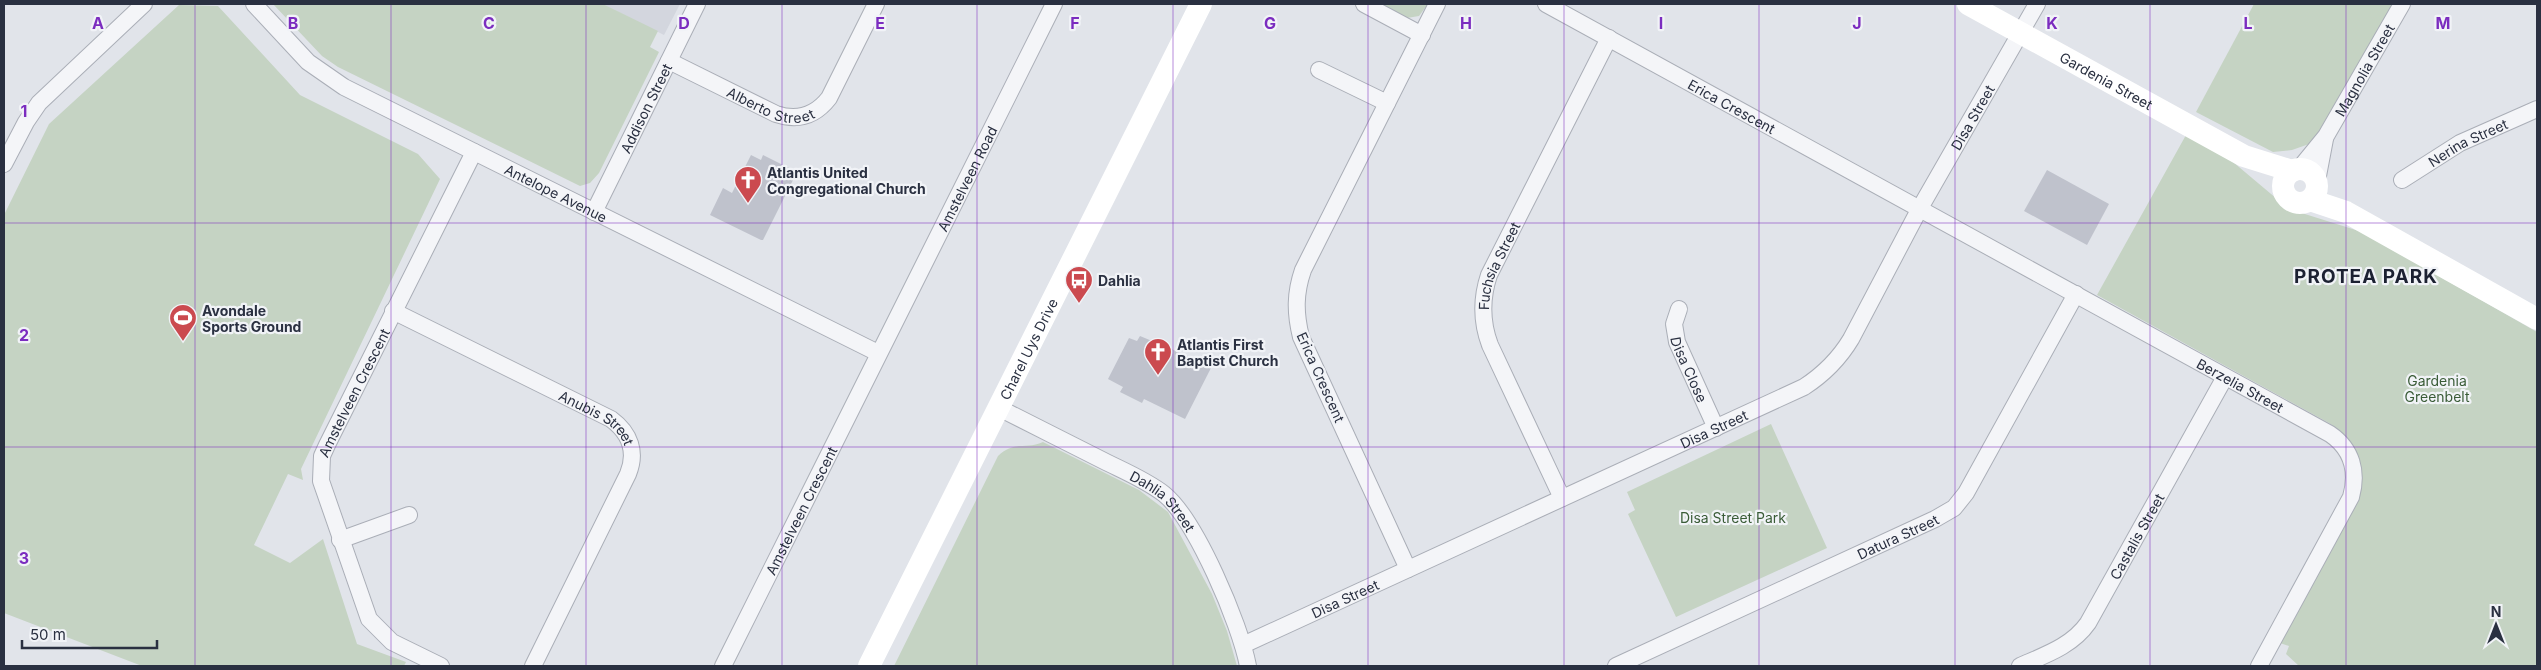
<svg xmlns="http://www.w3.org/2000/svg" width="2541" height="670" font-family="Inter,sans-serif">
<style>
.built{fill:#d3d6de}
.green{fill:#c5d3c3}
.building{fill:#bfc2cc}
.lines{fill:none;stroke-linecap:round;stroke-linejoin:round}
.street-casing{stroke:#aaaeb7;stroke-width:18}
.street{stroke:#f4f5f8;stroke-width:16}
.secondary{stroke:#fff;stroke-width:22}
.grid{fill:none;stroke:#7b2cbf;stroke-width:1;stroke-opacity:0.55}
.labels{text-anchor:middle;dominant-baseline:central;stroke-width:4.5;stroke-linejoin:round;paint-order:stroke}
.street-label{font-size:14px;fill:#2a3041;stroke:#f1f3f7}
.poi-label{font-size:14px;font-weight:bold;fill:#2a3041;stroke:#f1f3f7;text-anchor:start}
.park-label{font-size:14px;fill:#3a5c37;stroke:#f1f3f7}
.district-label{font-size:19px;font-weight:bold;letter-spacing:1px;fill:#1c2132;stroke:#f1f3f7}
.grid-label{font-size:16px;text-anchor:middle;font-weight:bold;fill:#7b2cbf;stroke:#f1f3f7;stroke-width:4.5;stroke-linejoin:round;paint-order:stroke}
</style>
<rect width="100%" height="100%" fill="#e1e4ea"/>
<path class="built" d="M603,4h77l-16,31z"/>
<g class="green">
<path d="M273,4h330l55,27 -8,16 9,5 -60,121 -9,10 -10,3 -242,-119 -16,-11z"/>
<path d="M1376,4h52l-9,12 -12,2z"/>
<path d="M2254,4h139l-81,139 -20,7 -19,2 -77,-40z"/>
<path d="M179,5l39,1 82,89 118,59 22,25 -139,290 2,11 -15,-6 -34,71 36,18 33,-24 34,105 49,18 -2,4h-262l-138,-53v-398l45,-91z"/>
<path d="M2186,135l47,27 56,47 73,23 175,100v334h-238l-13,-12 3,-8 -9,-3 82,-163c-2,-26 -12,-43 -33,-57l-232,-128z"/>
<path d="M1771,424l56,124 -151,69 -48,-103 7,-4 -8,-18z"/>
<path d="M1043,442l96,48 29,22 44,82 15,37 10,35h-343l104,-210c17,-16 28,-6 45,-14z"/>
</g>
<g class="building">
<path d="M751,155l10,5 2,-5 34,17 -34,68h-2l-51,-25 13,-27 9,5z"/>
<path d="M2047,170l62,34 -22,41 -63,-34z"/>
<path d="M1140,336l72,30 -27,53 -41,-20 -2,4 -22,-11 3,-5 -15,-8 21,-41 8,3z"/>
</g>
<g class="lines">
<defs>
<g id="street">
<path id="s1" d="M254,4l54,58 36,25 534,266"/>
<path d="M1364,4l58,31"/>
<path id="s2" d="M1546,4l784,430c22,15 28,38 21,63l-92,169"/>
<path id="s3" d="M669,61l107,53c21,7 39,2 53,-16l47,-94"/>
<path d="M1319,70l68,33"/>
<path d="M4,164l22,-42 13,-19 105,-99"/>
<path id="s4" d="M2299,169l27,-33 76,-132"/>
<path id="s5" d="M2402,180l58,-37 77,-34"/>
<path d="M2317,181l8,-42"/>
<path id="s6" d="M594,212l103,-208"/>
<path id="s7" d="M1679,309l-5,15 3,18 39,86"/>
<path id="s8" d="M393,311l218,108c19,14 26,33 17,55l-95,192"/>
<path id="s9" d="M999,408c35,18 70,35 105,53 20,10 42,19 60,33 32,26 76,130 84,172"/>
<path id="s10" d="M1562,498l-72,-153c-9,-24 -9,-46 -1,-70l120,-237"/>
<path d="M340,540l69,-25"/>
<path d="M1408,569l-107,-232c-6,-24 -6,-44 2,-67l134,-266"/>
<path id="s11" d="M1243,645l561,-258c20,-13 35,-28 47,-48l69,-131 117,-204"/>
<path id="s12" d="M441,666l-49,-24 -23,-23 -48,-138 1,-25 5,-11 147,-293"/>
<path id="s13" d="M723,666l331,-662"/>
<path id="s14" d="M1616,666l319,-147 19,-11 12,-15 110,-199"/>
<path id="s15" d="M2020,666c25,-11 52,-20 68,-43l137,-246"/>
</g>
</defs>
<use href="#street" class="street-casing"/>
<use href="#street" class="street"/>
<g class="secondary">
<path id="s16" d="M1968,4l276,152 48,15"/>
<circle cx="2300" cy="186" r="17"/>
<path d="M2310,200l36,12 191,107"/>
<path id="s17" d="M869,666l332,-662"/>
</g>
</g>
<path class="grid" d="M195,4v662M391,4v662M586,4v662M782,4v662M977,4v662M1173,4v662M1368,4v662M1564,4v662M1759,4v662M1955,4v662M2150,4v662M2346,4v662M4,223h2533M4,447h2533"/>
<defs>
<symbol id="church-pin" viewBox="-11 -11 22 30"><path d="M0 17L-7.5 6A9.5 9.5 0 1 1 7.5 6Z" fill="#cb4a4f" stroke="#f1f3f7"/><path d="M-1.2-6h2.4v3.5h3.3v2.4h-3.3V6h-2.4V-.1h-3.3v-2.4h3.3Z" fill="#fff"/></symbol>
<symbol id="bus-pin" viewBox="-11 -11 22 30"><path d="M0 17L-7.5 6A9.5 9.5 0 1 1 7.5 6Z" fill="#cb4a4f" stroke="#f1f3f7"/><path d="M-5-6H5V4H4V6H2V4H-2V6H-4V4H-5ZM-3.5-4V0h7V-4ZM-3.5 1.2v1.5H-2V1.2ZM2 1.2v1.5H3.5V1.2Z" fill="#fff"/></symbol>
<symbol id="stadium-pin" viewBox="-11 -11 22 30"><path d="M0 17L-7.5 6A9.5 9.5 0 1 1 7.5 6Z" fill="#cb4a4f" stroke="#f1f3f7"/><path d="M0-5a6.5 5 0 1 0 0 10a6.5 5 0 1 0 0-10ZM-3.5-1.8h7v3.6h-7Z" fill="#fff"/></symbol>
</defs>
<g fill-rule="evenodd">
<use href="#church-pin" x="732" y="164" width="32" height="43"/>
<use href="#bus-pin" x="1063" y="264" width="32" height="43"/>
<use href="#stadium-pin" x="167" y="302" width="32" height="43"/>
<use href="#church-pin" x="1142" y="336" width="32" height="43"/>
</g>
<g class="labels">
<g class="street-label">
<text stroke="none"><textPath href="#s4" startOffset="119">Magnolia Street</textPath></text>
<text stroke="none"><textPath href="#s16" startOffset="158">Gardenia Street</textPath></text>
<text stroke="none"><textPath href="#s3" startOffset="112">Alberto Street</textPath></text>
<text stroke="none"><textPath href="#s2" startOffset="212">Erica Crescent</textPath></text>
<text stroke="none"><textPath href="#s6" startOffset="116">Addison Street</textPath></text>
<text stroke="none"><textPath href="#s11" startOffset="938">Disa Street</textPath></text>
<text stroke="none"><textPath href="#s5" startOffset="76">Nerina Street</textPath></text>
<text stroke="none"><textPath href="#s13" startOffset="545">Amstelveen Road</textPath></text>
<text stroke="none"><textPath href="#s1" startOffset="360">Antelope Avenue</textPath></text>
<text stroke="none"><textPath href="#s10" startOffset="252">Fuchsia Street</textPath></text>
<text stroke="none"><textPath href="#s17" startOffset="355">Charel Uys Drive</textPath></text>
<text stroke="none"><textPath href="#s7" startOffset="64">Disa Close</textPath></text>
<text transform="translate(1321 377) rotate(66)">Erica Crescent</text>
<text stroke="none"><textPath href="#s2" startOffset="792">Berzelia Street</textPath></text>
<text stroke="none"><textPath href="#s12" startOffset="329">Amstelveen Crescent</textPath></text>
<text stroke="none"><textPath href="#s8" startOffset="231">Anubis Street</textPath></text>
<text stroke="none"><textPath href="#s11" startOffset="518">Disa Street</textPath></text>
<text stroke="none"><textPath href="#s9" startOffset="190">Dahlia Street</textPath></text>
<text stroke="none"><textPath href="#s13" startOffset="174">Amstelveen Crescent</textPath></text>
<text stroke="none"><textPath href="#s14" startOffset="310">Datura Street</textPath></text>
<text stroke="none"><textPath href="#s15" startOffset="181">Castalis Street</textPath></text>
<text stroke="none"><textPath href="#s11" startOffset="112">Disa Street</textPath></text>
</g>
<g class="poi-label">
<text x="767" y="172">Atlantis United<tspan x="767" dy="16">Congregational Church</tspan></text>
<text x="1098" y="280">Dahlia</text>
<text x="202" y="310">Avondale<tspan x="202" dy="16">Sports Ground</tspan></text>
<text x="1177" y="344">Atlantis First<tspan x="1177" dy="16">Baptist Church</tspan></text>
</g>
<g class="park-label">
<text x="2437" y="380">Gardenia<tspan x="2437" dy="16">Greenbelt</tspan></text>
<text x="1733" y="517">Disa Street Park</text>
</g>
<g class="district-label">
<text x="2366" y="276">PROTEA PARK</text>
</g>
</g>
<g class="grid-label">
<text x="98" y="29">A</text>
<text x="293" y="29">B</text>
<text x="489" y="29">C</text>
<text x="684" y="29">D</text>
<text x="880" y="29">E</text>
<text x="1075" y="29">F</text>
<text x="1270" y="29">G</text>
<text x="1466" y="29">H</text>
<text x="1661" y="29">I</text>
<text x="1857" y="29">J</text>
<text x="2052" y="29">K</text>
<text x="2248" y="29">L</text>
<text x="2443" y="29">M</text>
<text x="24" y="117">1</text>
<text x="24" y="341">2</text>
<text x="24" y="564">3</text>
</g>
<rect width="2541" height="670" fill="none" stroke="#2a3041" stroke-width="10"/>
<g transform="translate(2496 625)" stroke="#f1f3f7" stroke-width="4" paint-order="stroke">
<path d="M0-4L9 19L0 12L-9 19Z" fill="#2a3041"/>
<text y="-8" font-size="14" font-weight="bold" text-anchor="middle" fill="#2a3041">N</text>
</g>
<path d="M22 640v8h135v-8" fill="none" stroke="#2a3041" stroke-width="2.5"/>
<text x="30" y="640" font-size="15" fill="#2a3041" stroke="#f1f3f7" stroke-width="4" paint-order="stroke">50 m</text>
</svg>
